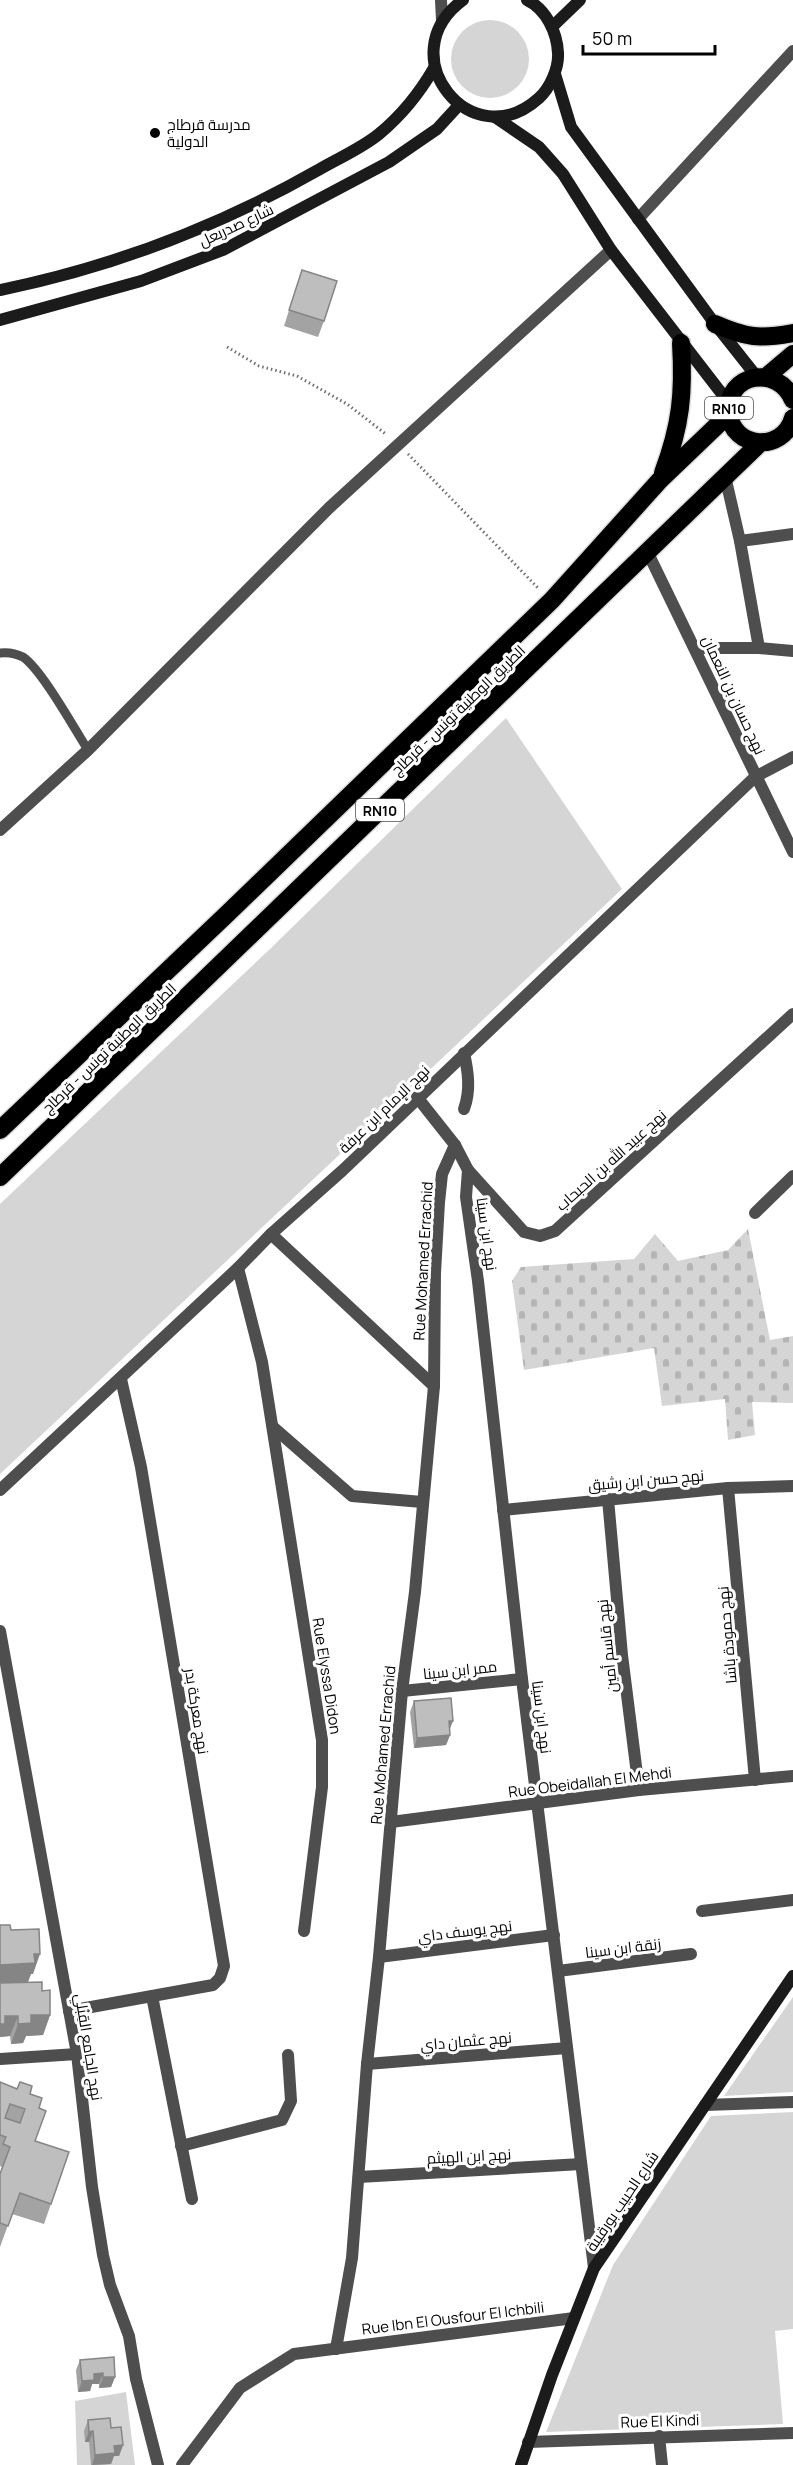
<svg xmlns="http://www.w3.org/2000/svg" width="793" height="2465" font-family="Manrope,Cairo,sans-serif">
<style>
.green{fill:#d5d5d5}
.cemetery{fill:url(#cemetery-stones)}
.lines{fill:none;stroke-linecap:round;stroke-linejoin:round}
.highway-casing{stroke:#dbdbdb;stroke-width:21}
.path{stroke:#707070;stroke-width:3;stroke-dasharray:1.5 3;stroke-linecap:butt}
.lane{stroke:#4e4e4e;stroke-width:9}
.street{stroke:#4e4e4e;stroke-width:12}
.secondary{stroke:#1b1b1b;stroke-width:12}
.highway{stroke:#000;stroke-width:18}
.wall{fill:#a3a3a3}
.shaded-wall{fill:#858585}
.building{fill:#bebebe;stroke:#858585;stroke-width:1.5;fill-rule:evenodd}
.poi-dot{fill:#000;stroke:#fff;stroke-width:2}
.labels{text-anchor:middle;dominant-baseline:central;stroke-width:6;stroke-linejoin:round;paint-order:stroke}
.shield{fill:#fff;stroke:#4c4c4c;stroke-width:1.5}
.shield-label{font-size:14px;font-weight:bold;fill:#000}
.poi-label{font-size:15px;fill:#000;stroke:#fff;text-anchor:start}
.street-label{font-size:15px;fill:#000;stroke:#fff}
</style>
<defs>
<pattern id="cemetery-stones" width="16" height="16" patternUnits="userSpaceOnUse" patternTransform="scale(1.5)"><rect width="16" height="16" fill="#d5d5d5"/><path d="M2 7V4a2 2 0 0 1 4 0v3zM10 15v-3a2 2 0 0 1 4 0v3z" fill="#b5b5b5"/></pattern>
</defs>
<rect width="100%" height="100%" fill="#fff"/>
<g class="green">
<circle cx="490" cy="59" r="39"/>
<path d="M506,718l116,171 -622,585v-270l270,-255z"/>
<path d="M793,1997v95l-69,4z"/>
<path d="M793,2112v217l-18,2 8,93 -237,8 67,-167 98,-149z"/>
<path d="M126,2392l9,73h-58l-2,-64z"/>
</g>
<path class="cemetery" d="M748,1229l22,111 23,-4v67l-41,-1 3,33 -27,5 -3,-41 -63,7 -8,-58 -130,22 -12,-89 9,-14 113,-8 21,-25 23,27 50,-11z"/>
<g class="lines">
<defs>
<g id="highway">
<path d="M715,324c32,14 44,15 78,9"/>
<path d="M766,377l27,-23"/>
<path d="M793,400c-15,-36 -68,-27 -64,13 3,36 54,40 64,5"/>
<path d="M663,473c18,-48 21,-80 18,-130"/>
<path d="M0,1130l227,-216 325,-314 108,-120 69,-66"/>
<path d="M0,1177l760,-734"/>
</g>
</defs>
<use href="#highway" class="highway-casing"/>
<g class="path">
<path d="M227,347l32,19 38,10 50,28 40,31"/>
<path d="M408,454l131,135"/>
</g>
<path class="lane" d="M0,653c8,-1 15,0 23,4 19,13 51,71 65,93"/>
<g class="street">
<path d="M441,0l1,21"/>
<path d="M638,219l155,-168"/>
<path d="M725,476l15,65 19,107"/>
<path d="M740,541l53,-7"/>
<path d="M647,551l146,301"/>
<path d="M695,648h64l34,3"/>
<path d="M0,830l88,-80 241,-242 282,-258"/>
<path d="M464,1053c4,18 7,37 0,56"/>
<path d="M417,1097l38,48 13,25 56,62 16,4 15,-5 238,-217"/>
<path d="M468,1170l-2,27 12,84 44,398 72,589"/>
<path d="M755,1213l38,-37"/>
<path d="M271,1234l163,152"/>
<path d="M238,1268l24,94 60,378v47l-18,144"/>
<path d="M273,1427l79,69 70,6"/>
<path d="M728,1488l27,292"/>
<path d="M0,1490l238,-222 33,-34 72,-64 412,-393 38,-20"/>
<path d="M608,1499l14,156 17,135"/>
<path d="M503,1510l225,-22 65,-2"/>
<path d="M0,1631l77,423 15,133 11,68 7,30 19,51 7,43 22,86"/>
<path d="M402,1691l120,-12"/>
<path d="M391,1822l248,-32 154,-14"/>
<path d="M702,1911l91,-11"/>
<path d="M379,1957l175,-22"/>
<path d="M558,1971l133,-17"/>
<path d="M152,1996l40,203"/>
<path d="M69,2011l144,-26 7,-7 4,-12 -83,-499 -20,-88"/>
<path d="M0,2059l77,-5"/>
<path d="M367,2064l200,-16"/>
<path d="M705,2105l88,-3"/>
<path d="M181,2146l101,-26 9,-19 -3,-46"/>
<path d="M359,2177l222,-13"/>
<path d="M336,2349l16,-91 15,-194 12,-107 23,-266 13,-99 19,-206 1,-113 4,-71 3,-28 13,-29"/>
<path d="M659,2436l3,29"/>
<path d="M528,2442l265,-9"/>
<path d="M182,2465l58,-77 54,-34 280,-36"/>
</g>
<g class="secondary">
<path d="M463,0c-75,55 9,159 76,98 11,-10 20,-30 19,-45 -1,-21 -12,-44 -31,-53"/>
<path d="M552,27l28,-27"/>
<path d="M555,74l16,53 144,197 42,53"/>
<path d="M495,117l44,30 24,27 48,76 118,153"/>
<path d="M0,290c113,-23 220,-64 320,-121 19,-11 42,-21 59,-35 23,-19 40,-40 55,-66"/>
<path d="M0,320l141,-39 82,-31 166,-88 48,-33 22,-24"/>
<path d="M521,2465l31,-90 42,-107 199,-292"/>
</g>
<use href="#highway" class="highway"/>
</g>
<g class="wall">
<path d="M302,270l22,51 -6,16 -34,-11z"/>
<path d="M414,1701l36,30v4l-4,10 -32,3 -4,-36z"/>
<path d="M11,1930l22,44h-2l-3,8 14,9 8,24 -7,20 -17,1 -3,7 -12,1 -1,-8 -10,1z"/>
<path d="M0,2082l30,12 9,14 -4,33 34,11 -25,72 -32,-10 -12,33v-73l2,-7 -2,-1z"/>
<path d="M80,2360l35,17 -4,10 -12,1v-4h-7l-2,7 -12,1 -2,-22z"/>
<path d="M88,2420l23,8 12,17 -4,11h-5l-3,8 -20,1 -2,-23h-4l-1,-11z"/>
</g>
<g class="shaded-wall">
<path d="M449,1721h4l-4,10z"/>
<path d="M450,1735l-4,10 -32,3 3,-10z"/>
<path d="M34,1954h6l-7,20h-2l-4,10 -27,1v-20z"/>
<path d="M31,2015h19l-7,20 -17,1 -3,7 -12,1 7,-20z"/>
<path d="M5,2016h13l-8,20 -10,1v-13z"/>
<path d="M103,2373l-4,11h-7l-2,7 -12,1 4,-11 12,-7z"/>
<path d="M103,2377h12l-4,10 -12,1z"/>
<path d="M93,2431l-4,11h-4l4,-10z"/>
<path d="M123,2445l-4,11h-5l-3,8 -19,1 3,-10 19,-9z"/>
</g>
<g class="building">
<path d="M302,270l35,11 -13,40 -35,-11z"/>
<path d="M451,1698l2,23h-4l1,14 -33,3 -3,-37z"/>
<path d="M0,1925h10l1,5 28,-1 1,25h-6l1,9 -35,2z"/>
<path d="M42,1982v9l8,-1v25h-19v8l-13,1v-8h-13v8h-5v-41z"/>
<path d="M0,2082l17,7 3,-7 12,4 -2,8 12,4 -3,10 7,3 -11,30 34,11 -18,52 -31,-11 -12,33 -8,-3v-49l10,-27 -7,-3 3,-7 -6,-2zM10,2104l15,5 -5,14 -15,-5z"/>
<path d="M114,2357l1,20h-12v-4l-9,1v6l-12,1 -2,-21z"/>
<path d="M110,2418l1,10 10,-1 2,18 -9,1 1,7 -20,2 -2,-24 -4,1 -1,-12z"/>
</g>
<circle class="poi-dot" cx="155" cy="133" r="6"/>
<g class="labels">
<g class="shield">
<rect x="705" y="397" width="48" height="22" rx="4.5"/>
<rect x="356" y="799" width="48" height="22" rx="4.5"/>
</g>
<g class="shield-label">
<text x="729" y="408">RN10</text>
<text x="380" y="810">RN10</text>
</g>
<g class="poi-label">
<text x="167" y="124">مدرسة قرطاج<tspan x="167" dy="17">الدولية</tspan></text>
</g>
<g class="street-label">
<text transform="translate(236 225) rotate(-25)">شارع صدربعل</text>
<text transform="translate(734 695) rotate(65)">نهج حسان بن النعمان</text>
<text transform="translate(458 710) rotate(-44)">الطريق الوطنية تونس - قرطاج</text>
<text transform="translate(109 1048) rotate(-44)">الطريق الوطنية تونس - قرطاج</text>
<text transform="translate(384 1109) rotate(-44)">نهج الإمام ابن عرفة</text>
<text transform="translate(611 1160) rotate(-42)">نهج عبيد الله بن الحبحاب</text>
<text transform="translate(487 1234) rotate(82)">نهج ابن سينا</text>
<text transform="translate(423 1261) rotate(-87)">Rue Mohamed Errachid</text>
<text transform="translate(646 1480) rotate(-5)">نهج حسن ابن رشيق</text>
<text transform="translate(727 1635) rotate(-95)">نهج حمودة باشا</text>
<text transform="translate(607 1646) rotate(-96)">نهج قاسم أمين</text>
<text transform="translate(460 1670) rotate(-6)">ممر ابن سينا</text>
<text transform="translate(327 1676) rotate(81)">Rue Elyssa Didon</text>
<text transform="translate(197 1711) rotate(81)">نهج معركة بدر</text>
<text transform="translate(542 1717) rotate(83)">نهج ابن سينا</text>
<text transform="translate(383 1745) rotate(-85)">Rue Mohamed Errachid</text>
<text transform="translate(590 1782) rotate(-7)">Rue Obeidallah El Mehdi</text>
<text transform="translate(465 1931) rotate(-7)">نهج يوسف داي</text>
<text transform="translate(623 1948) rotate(-7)">زنقة ابن سينا</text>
<text transform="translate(466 2041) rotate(-5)">نهج عثمان داي</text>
<text transform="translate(89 2047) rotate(81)">نهج الجامع القِبْلي</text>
<text transform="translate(469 2156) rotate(-3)">نهج ابن الهيثم</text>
<text transform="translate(622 2201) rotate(-56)">شارع الحبيب بورقيبة</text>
<text transform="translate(453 2318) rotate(-7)">Rue Ibn El Ousfour El Ichbili</text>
<text transform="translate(660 2421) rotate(-2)">Rue El Kindi</text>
</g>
</g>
<path d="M583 45v9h132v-9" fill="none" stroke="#000000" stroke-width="3"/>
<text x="592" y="45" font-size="18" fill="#000000" stroke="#ffffff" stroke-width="4.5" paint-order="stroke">50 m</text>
</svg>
